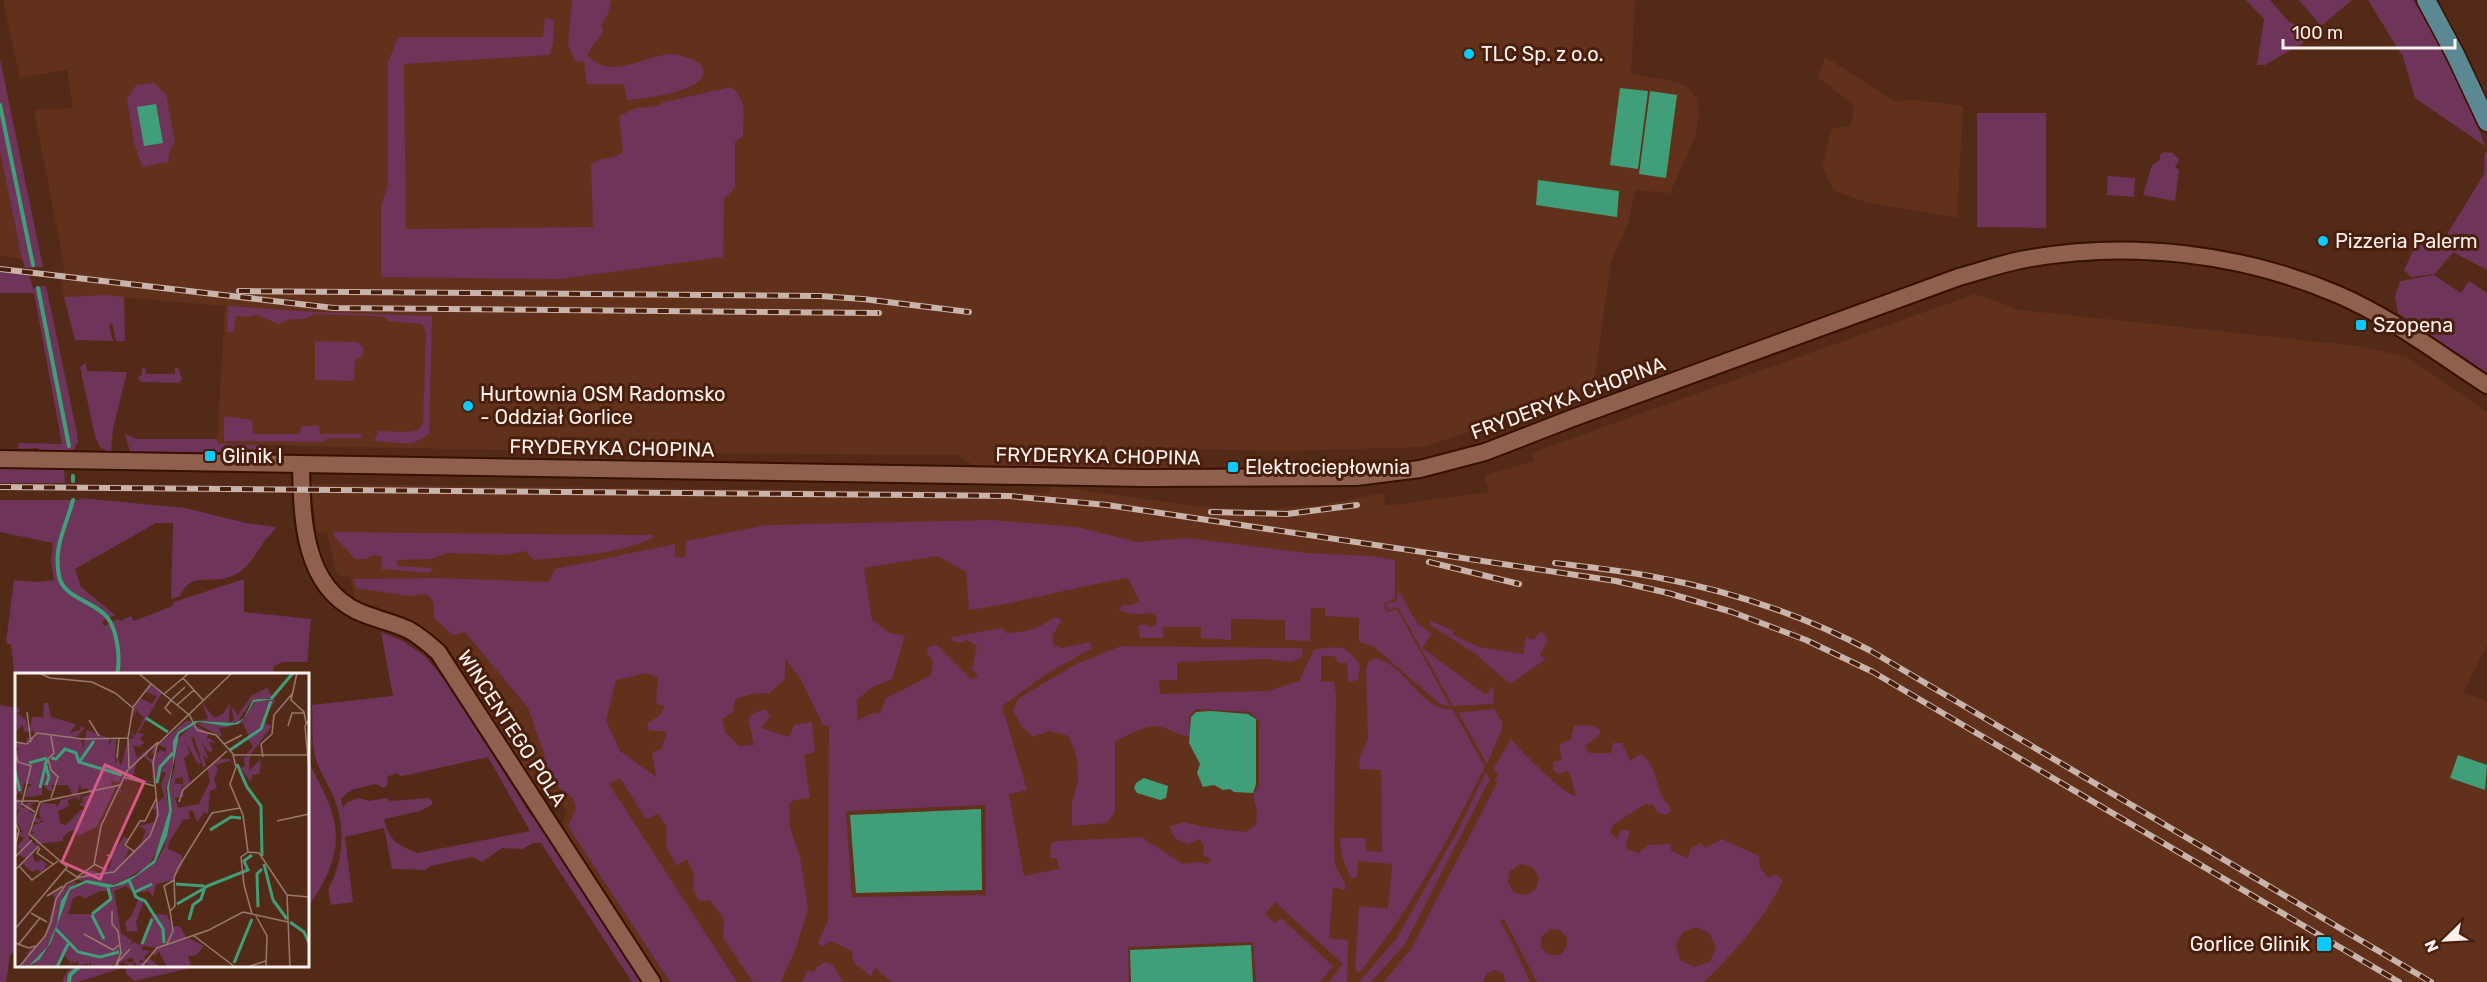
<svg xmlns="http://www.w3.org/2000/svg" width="2487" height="982" font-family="Rubik,sans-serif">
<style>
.built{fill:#62311c}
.green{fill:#6e3459;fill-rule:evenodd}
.water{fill:#409f78}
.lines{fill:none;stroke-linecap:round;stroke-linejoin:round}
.stream{stroke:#409f78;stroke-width:4}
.secondary-casing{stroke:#371001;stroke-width:20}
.primary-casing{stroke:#371001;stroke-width:21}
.secondary{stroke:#8f604d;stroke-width:16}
.primary{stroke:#5c8894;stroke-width:18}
.rail-casing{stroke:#c9b4ac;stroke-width:6}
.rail{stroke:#481f0d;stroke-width:4;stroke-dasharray:11;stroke-linecap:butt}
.poi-dot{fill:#0ecafa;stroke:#481f0d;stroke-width:2}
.labels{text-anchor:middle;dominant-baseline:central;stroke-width:6;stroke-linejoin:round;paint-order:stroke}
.poi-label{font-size:20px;fill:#fdf1ed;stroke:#481f0d;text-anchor:start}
.street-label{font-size:20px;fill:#fdf1ed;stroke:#481f0d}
.inset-river{fill:none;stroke:#409f78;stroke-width:3}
.inset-road{fill:none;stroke:#977a6d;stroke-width:1.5}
.view{fill:#d45987;fill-opacity:0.15;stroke:#d45987;stroke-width:3}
.inset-edge{fill:none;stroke:#fdf1ed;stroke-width:3}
</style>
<rect width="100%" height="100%" fill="#532a18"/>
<g class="built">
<path d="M3,0h1632l-4,74 47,8 9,5 10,12 2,18 -4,20 -25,56 -35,-3 -7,34 -17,37 -17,121 -13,12 -157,53 -139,4 -96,-2 -2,24 -214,-8 -16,-10 -323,-2 -417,-9 8,-138 -117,-10 -44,1 -4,-26h5l-31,-161 39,-2 -6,-38 -47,8z"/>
<path d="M1825,57l70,44 19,-1 49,6 -6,112 -92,-16 -31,-12 -12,-22 9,-39 20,-3 3,-21 -36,-28z"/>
<path d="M0,151l15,73 7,35 -22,-3z"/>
<path d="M1975,294l45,16 338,36 49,11 80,55v233l-24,48 24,8v281h-1826l-101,-154 7,-17 -9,-14 -19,1 -81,-131 -41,-43 -14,-8 -48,-17 -5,-22 -13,-2 -10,-42 -10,-1 -6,-48 739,9 1,-7 145,20 62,4 63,-5 63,-12 1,13 104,-14 -5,-16 50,-15 -3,-8z"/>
</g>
<g class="green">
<path d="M572,0h39l-3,14 -7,11 2,6c-3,8 -11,14 -16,24 28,31 66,-9 95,1 11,4 23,5 21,19 -4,17 -61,24 -76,25l-3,-16h-37l-3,-22 -9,-1 -7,-17z"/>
<path d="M2246,0h24l19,22 15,5 5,6 -1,7 -43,25h-8l7,-46z"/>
<path d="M2299,0h53l-31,26z"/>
<path d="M2368,0h45c30,46 54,95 72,146l-70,-48 -12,-41z"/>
<path d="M545,18l9,2 -1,24 -4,11 -145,9 2,165 187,-2 -2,-62c12,-11 20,-3 32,-13l-4,-36 17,-8 21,-2 7,-4 67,-15c17,12 12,30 12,49l-8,6v46l-11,11 -1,58 -164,22 -178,-2v-71l7,-22v-122l10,-25h145z"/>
<path d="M0,59l43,208 -18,1 -3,-9 -22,-108z"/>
<path d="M154,83l12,11 9,48 -5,8 -2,12 -26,5 -8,-25 -7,-43 9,-14z"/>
<path d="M1977,113h69v115l-69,-1z"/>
<path d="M2164,152l9,1 6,7 -4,7 4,3 -4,31 -32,-6 9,-30 8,-5v-5z"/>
<path d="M2485,152l2,1v117l-34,-18 -18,22 -24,3 -7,-7 14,-30 16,10 6,-4 44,-72z"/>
<path d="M2108,176l27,2 -1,19 -27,-2z"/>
<path d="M0,272l29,3 4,13 13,-2 31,147 1,9 -5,9 -7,2 -27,-2v-3l-21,1 1,-6 43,1 -28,-151h-34z"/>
<path d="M2434,275l27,18 8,-12 18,12v80l-89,-60 -3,-16 5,-16z"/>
<path d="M105,295l19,2 1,44h-9l-4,-19 -3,4 4,15 -38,-1 -11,-43z"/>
<path d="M228,306l85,6 119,4 -3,118 -17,10 -38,-3 4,-10 28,1 12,-2 5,-7 3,-91 -4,-8 -35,-3v-3l-10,-2 -63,-2 -10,5h-12l-14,5 -21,-9 -10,2 -11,-1 -2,15 -7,1z"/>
<path d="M315,341l43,1 6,7 -2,8 -7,3 -1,21 -39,-1z"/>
<path d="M86,363l1,8 40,1 -14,57 -2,23c-10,-2 -13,-7 -16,-16l-15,-69z"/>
<path d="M142,368h3l1,6h29v-6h3l4,11 -3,4 -38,-1 -3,-4 4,-4z"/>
<path d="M224,416l28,4 1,14h46l3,-8h17l1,8h42l-2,4h-32l-4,4 -100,-1z"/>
<path d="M125,434l11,5h81l1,5 44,1v7h-132z"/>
<path d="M0,466l64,3 1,14h-65z"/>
<path d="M80,498l105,10 61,15 30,4c-1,4 -7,8 -11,13 -11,16 -16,30 -36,37 -20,8 -37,-7 -49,19l-9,3 2,-76h-17l-81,46 6,18 34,28 -13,6 2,5 14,-7 2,2 11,-5 3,5 39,-15 1,-4 70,-23v33l67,7 -4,43h-24l-9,4 -1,8h-257v16l-5,-45 -5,-2 8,-63 25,2 15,-2 -3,-19 2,-18 -53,-11v-32h79z"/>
<path d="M992,520l85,7 60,15 50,-4 120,15 63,3 25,4v39l-11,5 3,8 10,-3 53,97 -9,-1 -68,-59 -14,-4v-24l-34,-2v-8h-14l-1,33 -25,-1v-20l-54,-1v21l-30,-2v-11h-38v11h-23l-2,-12 6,-2 7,3 5,-2 1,-7 -7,-6c-8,4 -22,2 -31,-2l3,-5h11l6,-5 -11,-22c-54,9 -104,24 -159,32l-3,-38 -29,-16 -73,12 8,52 18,13 15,3 -13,43 -21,9 -14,12 1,22c6,-7 13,-9 23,-9l4,-14 46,-24 2,-14 -6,-8 1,-6 9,-2 34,34 7,-3 -6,-7 5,-23 -10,-6 -7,3 -10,-3 3,-3 48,-9 5,5c22,-1 31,-4 49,-16l7,3 -10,16 2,10 8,2 28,-6 2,6 -47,27 -43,31 25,84 -18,4 15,82 35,-7 -2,-11h-7l1,-14 6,-3 84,-4 42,27 14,-2 11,2 3,-4 -8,-6 1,-9 -5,-6 -11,5c-10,-3 -17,-7 -18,-18l15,-4 18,5 42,5 11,-7 1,-14 -4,-16 6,-10v-64l-9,-9 -54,-3 -7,7 1,20c-12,0 -18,-6 -28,-9 -16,-4 -33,8 -47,14v71l-8,11 -35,3v-24l6,-20 -1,-24 -8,-22 -20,-5 -16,6 -12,-11 -8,-16 5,-11 9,-6 49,-29 45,-18 180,2 2,4 -1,6 -12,4 -23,-3 -90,3v18h-18l1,14 108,-3 31,-10 15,-32c27,-1 29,-8 46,16l-2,15 -10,2 -1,-19h-8l-5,-7h-13v26h13l2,12 -2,149 1,21 10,20v6l-12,-3 -4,51 19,2 -1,42h-18l14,-18 -68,-62 -10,12 10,9 6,-5 52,48 -13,16h-64l-3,-40 -125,5 1,35h-237l-17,-14 -4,8 -18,-14 -1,-11 -21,-10 -10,6 -3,-4 10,-23 1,-194 -6,-1 -23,-47 -15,-20v21l-15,14 -19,1 -16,5 -2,13 -11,7 3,13 14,14 15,-1 -6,-26 7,-6 11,-4 4,8 -9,11 28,9 5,-12 18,-3 3,30 -11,3 6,43 -16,2 -5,4 1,23 10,30 8,51 -12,40 -15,34h-28l-30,-44 1,-19 -14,-19 -11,1 -6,-12 1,-14 -7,-16 -10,7 -11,-19 1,-20 -9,-13 -12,5 -26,-41 -11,6 128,198h-67l-102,-156 8,-18 -3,-10 -15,-11 -12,-16 -2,-18 -16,-45 -63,-76 -12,3 -19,-17v-15l-7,-9 -18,2 -53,-8 -2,-9 83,-1 112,4 6,-13 120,-25v13h10l1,-16 81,-16zM646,673l12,5 -2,26 9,2 -5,9 -13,9 2,6 18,2 -6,17 -9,4 4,24 -36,-26 -14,-30 10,-41zM985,805l1,90 -134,2 -6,-86z"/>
<path d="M334,532l318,3v3c-35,17 -80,18 -118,22l-9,-9 -20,4 -57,-2 -17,6 -34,1 1,6 35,2 -3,5 -49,-4 1,-12 -9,-2 -7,4h-11l-22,-24z"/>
<path d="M1398,590l19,33 15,11 -10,14 64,47 8,-9 -1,18 -40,2 -55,-99 -10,3 -2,-6 11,-3z"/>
<path d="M1431,621l23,10 -1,4 26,12 44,7 3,-17 8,3 6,-8h2l6,8 -8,15 6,4 -36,25 -36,-31 -45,-29z"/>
<path d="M381,632l22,9 22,15 23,28 84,133 6,-1 108,166h-14l-91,-139h-8l-11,6 -20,-1 -20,14 -9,-5 -43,9 -4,4 -34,-1 -8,-41 -39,9 8,65 -22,3 -3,-15c17,-31 18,-67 3,-99 -7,-13 -14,-25 -17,-39 -3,-15 -1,-32 -2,-47l81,-9zM488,757l42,74 -112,22c-22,-9 -28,-11 -34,-34l36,-8 13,-7 -3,-6 -39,3 -6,-3 -15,3 -11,-3 -12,4 -4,6 -2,-9 10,-9 24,-6 9,4 4,-4 -1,-7 9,-4 5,3 11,-2z"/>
<path d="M1375,658c32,6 42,51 78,52l32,57c-36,71 -74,142 -125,205l-5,-1 4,-65 29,3 4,-45 -34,-3 -1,16 -6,1c-7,-14 -11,-25 -11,-40h25l1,13 16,1 -1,-82 -21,-1 -1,-11 9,-19 -2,-70 3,-8z"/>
<path d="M0,705l16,3v241l-6,6 -4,27h-6z"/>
<path d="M1494,709l8,13v7l-15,35 -29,-51z"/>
<path d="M1589,725l11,4v5l-15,12 4,7h22l2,-10h9l8,18 11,-7c14,10 14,25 20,40 3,6 8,10 10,17l-6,4 -7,-2 -5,-8 -8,-1 -31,20 -4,8 7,7 4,-9h8v6l-3,6 2,8 11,3 9,-8 23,-1v7l17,7 2,-9 10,-6 6,5 16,-9 37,17 1,12 9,10 6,-4 8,7c-19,38 -48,71 -79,101h-167l-33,-63 -4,2 14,25 16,36h-24l-3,-8 -8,-4 -8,3 -4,9h-99l27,-33 86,-166 -2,-3 3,-6 -5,-5 18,-30c10,12 53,56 65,57l-6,-22 -4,-3 -6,3 -7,-3v-9l9,-2 -3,-15 12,-6 3,-13zM1520,864l12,3 7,10 -3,12 -10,6 -12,-2 -6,-10 2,-12zM1696,927l13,6 7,14 -6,15 -16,5 -14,-7 -4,-16 7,-12zM1550,929l11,2 6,7v9l-7,8h-11l-8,-7v-11z"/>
<path d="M308,757c4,15 13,27 19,42 19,43 5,73 -19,108z"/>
<path d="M1486,772l4,7 -85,165 -34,38h-12l37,-43 61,-107z"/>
<path d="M825,962l7,2 11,18h-41l6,-12 6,2 3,-5z"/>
<path d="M73,966h46v3l-41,13h-16l4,-9z"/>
<path d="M125,966h75l-66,15 -8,-7z"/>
</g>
<g class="water">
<path d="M1620,88l28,3 -10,78 -28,-4z"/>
<path d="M1650,91l27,4 -11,83 -27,-4z"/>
<path d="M156,104l7,39 -19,3 -7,-39z"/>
<path d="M1538,180l81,11 -2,26 -81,-12z"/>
<path d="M1211,711l37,3 8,5v65l-3,9 -19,-1 -4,-3 -7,1 -9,-5 -11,2 -6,-14 3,-9 -11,-21 2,-26 5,-5z"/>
<path d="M2458,755l29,10 -2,25 -35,-12z"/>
<path d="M1144,778l24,8 -2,12 -6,2 -23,-7 -3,-5 2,-5z"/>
<path d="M981,809l1,81 -126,3 -6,-78z"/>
<path d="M1251,945l2,37h-122l-1,-32z"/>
</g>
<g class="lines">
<g class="stream">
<path d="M0,105l33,160"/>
<path d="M38,288l31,158"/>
<path d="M73,476v5"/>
<path d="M73,500c-7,27 -20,46 -14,76 4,22 35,25 48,41 10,12 14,42 10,57"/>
<path d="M69,982l1,-7 10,-9"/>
</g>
<defs>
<g id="secondary">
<path d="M0,459l1145,19 211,-1 64,-8 65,-17 85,-33 389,-142c22,-6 44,-14 67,-18 103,-19 216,-6 313,36 53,23 100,59 148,90"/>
<path d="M301,465c1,53 2,120 56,146 17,8 36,11 52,19 11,6 20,14 29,22l214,330"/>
</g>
<path id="primary" d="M2426,0l29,54 32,68"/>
</defs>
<use href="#secondary" class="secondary-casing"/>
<use href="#primary" class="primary-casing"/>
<use href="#secondary" class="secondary"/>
<use href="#primary" class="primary"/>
<defs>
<g id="rail">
<path d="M0,269l334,39 545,5"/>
<path d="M239,291l581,5 43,3 106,13"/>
<path d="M0,487l917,8 92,1 98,9 509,76 52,12 64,19 74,28 67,32 526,310"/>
<path d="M1211,512l76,2 70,-9"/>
<path d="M1429,562l90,22"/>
<path d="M1555,563c31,4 64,7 95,13 78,14 151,38 221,75l560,331"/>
</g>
</defs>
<use href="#rail" class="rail-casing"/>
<use href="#rail" class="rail"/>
</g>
<g class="poi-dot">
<circle cx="1469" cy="54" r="6"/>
<circle cx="2323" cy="241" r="6"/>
<rect x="2355" y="319" width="12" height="12" rx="3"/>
<circle cx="468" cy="406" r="6"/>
<rect x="204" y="450" width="12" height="12" rx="3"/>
<rect x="1227" y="461" width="12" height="12" rx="3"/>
<rect x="2316" y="936" width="16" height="16" rx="3"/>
</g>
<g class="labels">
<g class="poi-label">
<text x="1481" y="54">TLC Sp. z o.o.</text>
<text x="2335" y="241">Pizzeria Palerm</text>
<text x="2373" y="325">Szopena</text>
<text x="480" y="394">Hurtownia OSM Radomsko<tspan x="480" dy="23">- Oddział Gorlice</tspan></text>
<text x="222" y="456">Glinik I</text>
<text x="1245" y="467">Elektrociepłownia</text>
<text x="2310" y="944" text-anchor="end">Gorlice Glinik</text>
</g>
<g class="street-label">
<text transform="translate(1568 398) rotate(-20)">FRYDERYKA CHOPINA</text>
<text transform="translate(612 448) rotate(1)">FRYDERYKA CHOPINA</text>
<text transform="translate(1098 456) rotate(1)">FRYDERYKA CHOPINA</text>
<text transform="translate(512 728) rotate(57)">WINCENTEGO POLA</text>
</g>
</g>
<g transform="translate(15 673)">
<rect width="294" height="294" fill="#532a18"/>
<path d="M136,12l11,8 -24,40 6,1 -4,5 5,4 -5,2 3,3 -10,-3 4,13 21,-17 -4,12 -3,2 2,-8 -6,7 2,4 3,1 8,-9 6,2v-4l-8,-3 28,-24h7l-20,20v24l-7,23 3,23 -8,33 -13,23 -28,15 -8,3 -35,-5 13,-10 13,4 -1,-6h8l2,-15 12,-16 5,2 -6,7 6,3 -4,10 16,-16 5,-13 -8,-4 17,-4 1,-12 -5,-2 13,-11 -3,-14 5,-10 -4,-1 -4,12 -26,-6 -2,3 -2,-3 -2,4 -1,-3 -5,11 4,2 4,-7 -4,8 -5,-2 4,-15 -5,7 -7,-3 1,5 -8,4 13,-4 -20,41 -19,10 -3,-6 -5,1 -8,7 2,3 -27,3 -6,-11h4l-4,-2 2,-6 10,-3 -4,-8 2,-11 15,1 1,4 4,-8 20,-5 -3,6 -1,-4 -9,3 1,6 -11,5 2,12 6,2 16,-16 3,5 2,-5 -8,-5 5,-1 -2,-6 9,-3 -5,-6 -5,1 -1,-6 -3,12 -4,1 -5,-11h-17l2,6h-4l-7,-7v11l-14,2 -3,-1 3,-9 5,-2 -9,-2 -2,12 -3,-3 -4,4v-45l5,-2 -5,-2v-6l11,4 1,-7 7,-2 6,14 -7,-19 -9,1 -1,-7 -8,7v-28l5,6 -3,3 8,6 5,11 2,-13h11l1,-14h4l3,14 25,7 -6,9 10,-3 1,-4 4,2 -11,11h7l2,9 4,-18 22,8v8l3,-8 4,1 -1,26 7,-23 -4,16 3,9 7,-28 6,-1 -4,-7 5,5 9,-18 -8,-8 -4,9 1,-11 7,-10 12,6 5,-8 -12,-4zM129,83l8,8 1,18 -20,-5 4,-16zM252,15l6,10 -20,2 -16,22 -10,3 -32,-4 13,-2 -6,-17 12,16 9,-4 7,-11 -1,20 5,-3 -3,-14 7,9 13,-19zM261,27l-11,17 1,7 6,2 -21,28h-5l7,-7 -4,-7h-4l-7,7 -8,3 19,-13 -6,-14 -14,4 -10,1 3,9 -27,-14 38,3 8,-4 15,-21zM178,51l16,9 -3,8 3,-3 7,5 -7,-1 4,9 -4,1 -7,-9 7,17 -6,-6 3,12 -3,1 -9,-30 -3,1 10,25 -3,1 -13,-23 5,13 -6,4 6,25 -7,6v-12l-8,2v5h7v10l4,2 -11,2 3,10 21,-4 11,-23 -3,-13 11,-9h11l7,7 -7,-5 -14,4 3,4 -4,10 3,9 -7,3 -2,23 -4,-2 -7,10 -4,-11h-4l1,8 -7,1 -14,22 -1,7 14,6v10l-9,15 -17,4 -3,13 -4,-6 -14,2 -9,-7 -12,5 7,42 11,8 -1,4 3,-3 6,3 12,-31 15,1 5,12 8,-1 6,11 18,9 -8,9 -8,1 3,11h-24l-8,-15 -6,5 2,-9 -12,-2 -1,4 8,1 -6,6 2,4 3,-3 11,9h-10l-9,-8 -2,3 6,1 2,4h-9l-4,-6 -2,6h-6l3,-4 -5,1 1,-3 7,2 2,-4 -3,-2 -18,10 2,-6 -4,6h-20v-8l-2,8 -2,-4 -8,4 -1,-6 -5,3v-5l-3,7 -2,-1 3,-3 -7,-6 -5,11h-28l16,-17 23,-60 16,-7 22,5 17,-4 30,-21 9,-16 8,-37 -3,-23 6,-19v-26zM85,218h11l-1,8 -17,15h-25l5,-16 8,-3 3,4zM235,83l-1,15 11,-11 1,3 -2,11 -7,1 -1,7 -11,-14 5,-2 -1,-9zM4,126l8,3h-4l-2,4 3,2 4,-6 8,2h-5l-1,4 5,-1 -6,4 5,3 3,-5 -3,9 8,1 -3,4 -7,-2 -4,11 2,9 8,5 -6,6 3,10 6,-2 8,6 -5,-1 2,4 -5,4 -3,-4 -6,3 -9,-8 -8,5 11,-10 -7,-4 1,-7 -5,1 9,-11 -9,-5 8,-1 -8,-13 5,-10 -5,2v-10zM59,209h3l-14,14 -6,28 -13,28 -16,15h-9l9,-13 -13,-4 12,3 18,-17 10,-38 -4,-4zM124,225l5,3 -8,21 2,9 -11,1 -2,-10 6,-5z" fill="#6e3459" fill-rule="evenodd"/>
<path d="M244,26h16l-21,3 -9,15 -7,7 -12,2 -28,-4 -19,12 -10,53 3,23 -5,26 -12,27 -30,21 -17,4 -22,-5 -16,7 -19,52 -11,17 -12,8 19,-20 10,-23 4,-23 9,-14 17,-7 27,5 22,-10 18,-15 15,-49 -2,-24 6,-22v-24l5,-9 17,-11 40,2 9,-5 9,-18z" fill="#409f78"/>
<path class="inset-river" d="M256,26l22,-26M131,45l22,14M215,77l31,-21 10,-28M36,85l5,1 9,-10 11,4 3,9 43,13M65,88l14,-20M14,90l18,-5M30,90l4,14 -3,8M222,91l10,23 14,19 1,50M0,98l5,20M142,110l3,-16 13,-14M25,115l7,-29M195,157l21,-13 10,1M249,191l9,36M114,207l7,17 9,4 18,28 1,14M161,211l28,2M120,219l17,-8M258,227l14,19M162,231l26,-15M243,234l-1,-33 5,-5M77,241l19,-15 -3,-11M77,242l12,24M174,247l4,-15 8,-6 4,-12 43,-17 -4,-9 8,-6M275,249l14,10 5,11M41,256l22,23 22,5 19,-5M127,271l10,-25M219,290l18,-44M42,294l11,-23"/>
<path class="inset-road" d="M123,0l50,41M282,0l-6,27 13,12 2,11M26,1l9,4 42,4 23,11 18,15M168,5l20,22M149,21l25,-21M156,27l14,-13M162,32l17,-15M12,39l4,30M156,41l-6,-6 6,-8M174,41l8,16 19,5 18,20h73M74,47l10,16M294,47l-4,6 4,45M273,53l4,-13h12M36,63l3,17 -6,6 3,11 7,7 -7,21M0,69l12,2 10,-11 46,6 45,-1M209,71l18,-9M0,77l3,12 13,4 -9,38 13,8M218,82l3,12 -6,17 13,31 5,37 -7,5 3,28 8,29M248,84l-2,-13 11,-10 2,-19 18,-21M102,85l2,-20M114,95l-1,-30 5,-31 18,-23M109,104l30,9M0,128h24M164,129l4,-12 44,-39M262,148l32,-7M0,149l4,8 -4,18M25,175l-3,5 16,11M120,179l-10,-7 15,-24h5l11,-22M233,179l11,1 28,42 3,72M0,184l17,-17M79,191l10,5 7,-12 -4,-2M4,193l13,14 26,-19M50,196l12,8 17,-12 7,-39 26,-55 31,-29M0,197l24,-24M272,222l22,2M32,223l16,-10M97,238v13l6,7 3,22 -6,14M155,238l-6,-25 10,-6M16,240l16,9M241,243l11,20 -1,31M36,249l5,-23 10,-15 14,-7 34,-5 36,-36 8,-21 -5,-52 4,-18 75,-72M0,256l52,-62 -38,-33 11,-32 80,-17M69,261l29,16 6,-5M178,262l42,32M0,270l14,5 6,-2M152,271l6,-13 -3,-20 5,-5 -1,-28 4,-10 34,-55 28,-5M3,272l22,-27M4,294l26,-31 7,-16M104,294l-2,-4 13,-14M126,294l16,-19 52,-18 34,-18 45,10M232,294l19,-6"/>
<path class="view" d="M90,92l39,17 -44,97 -38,-17z"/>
<rect width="294" height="294" class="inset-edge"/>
</g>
<g transform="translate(2445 940) rotate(246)" stroke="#481f0d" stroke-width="4.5" paint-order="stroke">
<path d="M0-4.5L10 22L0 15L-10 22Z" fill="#fdf1ed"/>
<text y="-9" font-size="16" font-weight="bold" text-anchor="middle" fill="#fdf1ed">N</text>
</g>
<path d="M2283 39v9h172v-9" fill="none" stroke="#fdf1ed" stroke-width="3"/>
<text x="2292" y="39" font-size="18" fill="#fdf1ed" stroke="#481f0d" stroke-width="4.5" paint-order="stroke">100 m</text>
</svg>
